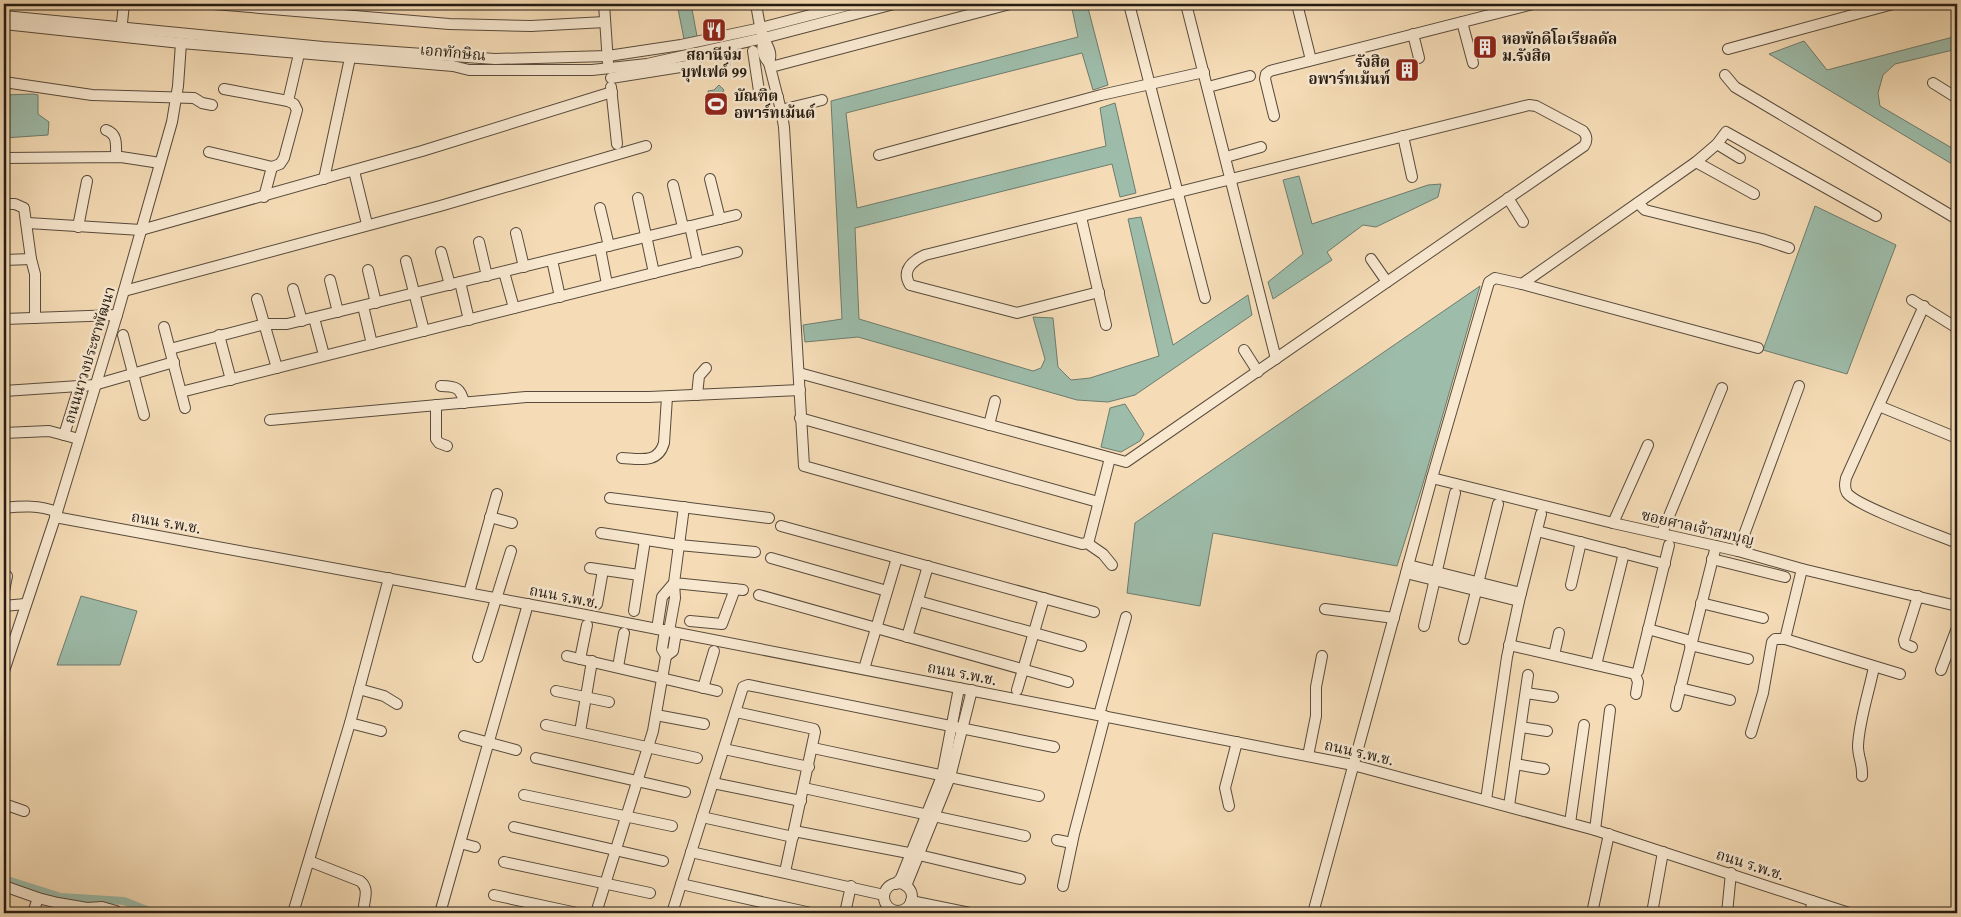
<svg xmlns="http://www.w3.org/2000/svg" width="1961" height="917" font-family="'Gentium Book Plus','Noto Serif Thai',serif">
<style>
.water{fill:#9dbcaa;stroke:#6d7c6e}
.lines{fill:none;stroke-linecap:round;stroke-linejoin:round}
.canal{stroke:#9dbcaa;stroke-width:8}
.minor-casing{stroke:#584b3c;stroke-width:12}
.minor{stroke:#f8e8d0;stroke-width:10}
.labels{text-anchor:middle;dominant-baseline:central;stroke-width:5;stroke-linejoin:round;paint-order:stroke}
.poi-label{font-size:15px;font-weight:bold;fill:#241b13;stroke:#f8e8d0;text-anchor:start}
.street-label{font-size:15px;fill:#241b13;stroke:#f8e8d0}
</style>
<rect width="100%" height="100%" fill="#f5dcb6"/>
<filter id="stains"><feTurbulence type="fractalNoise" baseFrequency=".004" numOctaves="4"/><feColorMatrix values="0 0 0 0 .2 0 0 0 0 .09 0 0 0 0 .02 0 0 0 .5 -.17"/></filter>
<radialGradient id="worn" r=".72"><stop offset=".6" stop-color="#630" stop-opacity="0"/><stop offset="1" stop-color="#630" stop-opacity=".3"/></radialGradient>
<g class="water">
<path d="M677,4h14l6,32 -13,3z"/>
<path d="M1071,4h16l21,81 -15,5 -11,-37 -236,60 11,95 249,-62 -6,-38 15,-5 21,90 -16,4 -8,-33 -257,64 4,91 174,52 8,-3 4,-9 -12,-42 20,1 5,49 13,13 19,-2 69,-22 -31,-137 13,-2 32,128 75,-50 4,20 -117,80 -27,7 -31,-2 -219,-63 -53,5 -2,-17 39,-6 -11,-218 247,-64z"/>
<path d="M1957,36v13l-62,15 -12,11 -5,18 2,13 77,45v16l-188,-113 35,-13 23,29z"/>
<path d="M719,85l5,5 -3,5 3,19 -12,1 -4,-24 6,-1z"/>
<path d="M33,94l5,1v19l11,8 -1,13 -44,3v-43z"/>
<path d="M1299,176l13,48 116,-39 13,-1 -3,13 -62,30 -13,-2 -36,27 5,8 -59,39 -5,-17 35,-28 -20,-74z"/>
<path d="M1815,206l81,39 -49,129 -84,-24z"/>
<path d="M1480,286l-58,201 -25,79 -184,-33 -13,73 -73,-13 8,-70z"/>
<path d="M1125,404l19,30 -4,7 -19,11 -20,-5 9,-39z"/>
<path d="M81,596l56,15 -17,54h-63z"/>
</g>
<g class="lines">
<path class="canal" d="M4,879l57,18 63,4 30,12"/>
<defs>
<g id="minor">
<path d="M214,4l235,20 82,2 74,-4"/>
<path d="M604,4l4,59"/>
<path d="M756,4c2,10 3,22 7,32 4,11 10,15 6,27l12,47 3,17 20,339 278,78 5,-1 16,11 9,11"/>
<path d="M1129,4l76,294"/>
<path d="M1186,4l90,355"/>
<path d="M1297,4l14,56"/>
<path d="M4,16l319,31 172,12 113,-3 73,-11 80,-17 92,-24"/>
<path d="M1462,22l11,41"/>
<path d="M4,24l177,19 272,23 16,4h123l55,-6 117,-26 130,-34"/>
<path d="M121,32l3,-28"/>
<path d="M1413,34l6,24"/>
<path d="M764,38c-3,10 -2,17 5,25"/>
<path d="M1728,49l165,-45"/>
<path d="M753,51l6,40 3,5 5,2 11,-1"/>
<path d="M771,67l239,-63"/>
<path d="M1725,75l10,12 222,132"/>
<path d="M611,78l82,-13 8,-12"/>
<path d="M4,82l88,13 102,3 8,5 10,2"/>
<path d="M1933,83l24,15"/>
<path d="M611,87l6,57"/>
<path d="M1208,87l42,-11"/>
<path d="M288,101l11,-47"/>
<path d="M781,110l41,-10"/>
<path d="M1274,116l-9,-37 1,-5 4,-3 263,-67"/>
<path d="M106,130c12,4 10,15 10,27"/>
<path d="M1403,136l9,41"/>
<path d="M1717,144l23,14"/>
<path d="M209,152l63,15 8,-3 4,-6 13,-48 -3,-6 -6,-3 -64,-12"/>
<path d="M879,155l222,-60 103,-23"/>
<path d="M1226,157l35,-10"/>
<path d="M4,158l117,-1 39,6"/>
<path d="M1696,162l58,32"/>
<path d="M354,171l13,53"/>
<path d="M324,179l26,-121"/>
<path d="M710,179l10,40"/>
<path d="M673,185l10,42"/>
<path d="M264,197l8,-30"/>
<path d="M638,198l16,75"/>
<path d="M1508,198l15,24"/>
<path d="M1638,203l7,7 117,29 27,9"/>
<path d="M4,204h11l9,4 7,51 4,15v44"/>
<path d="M600,208l9,38"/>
<path d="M1081,217l25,108"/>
<path d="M28,223l113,7 281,-79 190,-59"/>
<path d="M690,226l8,36"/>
<path d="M78,227l9,-46"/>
<path d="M516,233l8,34"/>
<path d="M479,242l8,34"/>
<path d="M600,248l7,36"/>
<path d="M441,252l9,33"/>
<path d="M1371,259l16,23"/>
<path d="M4,260l27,-1"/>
<path d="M552,260l8,37"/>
<path d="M406,261l18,70"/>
<path d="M368,270l8,33"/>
<path d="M504,272l10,36"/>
<path d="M330,280l8,32"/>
<path d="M460,282l9,38"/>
<path d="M1522,284l174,-122 21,-18 9,-12 150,84"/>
<path d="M293,289l9,32"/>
<path d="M124,291l316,-85 206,-60"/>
<path d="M257,299l20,69"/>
<path d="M1912,300l45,28"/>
<path d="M363,306l9,38"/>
<path d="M1924,306l-78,172c-1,5 -2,10 1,15 9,13 91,42 110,50"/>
<path d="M314,318l10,37"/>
<path d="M4,319l113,-4"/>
<path d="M164,327l21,81"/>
<path d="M123,335l21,80"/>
<path d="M219,335l12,45"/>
<path d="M170,349l95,-25h22l449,-109"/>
<path d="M1244,350l14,22"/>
<path d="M799,373l327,89 458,-316c4,-6 3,-10 -1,-15l-47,-25 -7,-1 -604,150c-13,6 -24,16 -15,30l107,28 82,-21"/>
<path d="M441,386c15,0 20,2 23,17"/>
<path d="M4,391l90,-6 80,-23"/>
<path d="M181,392l556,-140"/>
<path d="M697,395l2,-19 7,-8"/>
<path d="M436,405v34l3,4 8,3"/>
<path d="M1879,406l78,32"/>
<path d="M800,418l298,84"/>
<path d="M270,420l256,-23h123l151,-7"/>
<path d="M989,425l6,-24"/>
<path d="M4,433l45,-2 30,8"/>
<path d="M64,435l15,-48"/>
<path d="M622,458c18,1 36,6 42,-15l3,-46"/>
<path d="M1432,478l181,45 125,28 64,18 155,37"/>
<path d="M610,498l159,20"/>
<path d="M684,507l-10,76 69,7"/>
<path d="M4,508c19,-2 35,-3 53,4"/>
<path d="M55,517l515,95 783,153 242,65 254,83"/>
<path d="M490,517l22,6"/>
<path d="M1613,523l35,-78"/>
<path d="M781,526l313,86"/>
<path d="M1537,531l128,33"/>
<path d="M601,533l78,12 76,7"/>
<path d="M1662,533l60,-145"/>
<path d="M1087,543l2,-3 21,-82"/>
<path d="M1738,551l61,-165"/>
<path d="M771,558l116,33"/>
<path d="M1712,559l73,18"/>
<path d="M1408,565l113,28"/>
<path d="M590,568l49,7"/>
<path d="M1406,573l113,28"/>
<path d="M1571,585l10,-43"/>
<path d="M4,591l3,-15"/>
<path d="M469,593l28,-99"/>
<path d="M759,595l309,87"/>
<path d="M918,601l163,45"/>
<path d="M1701,603l62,15"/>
<path d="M597,604l6,-34"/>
<path d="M4,606l21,-2"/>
<path d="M1325,609l69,9"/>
<path d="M634,611l11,-71"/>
<path d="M690,621l32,3 13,-35"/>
<path d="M1424,626l31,-133"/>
<path d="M657,629l5,-32 12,-14 1,15 -6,33"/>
<path d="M1648,629l43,12"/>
<path d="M907,637l21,-71"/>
<path d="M1464,639l34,-135"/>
<path d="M1785,639l17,-70"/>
<path d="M1509,645l126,29"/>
<path d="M1690,645l58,14"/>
<path d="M1912,647l-7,-3 -1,-4 14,-44"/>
<path d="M1554,655l5,-22"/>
<path d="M567,656l150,35"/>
<path d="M666,656l7,-5 3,-18"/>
<path d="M478,657l33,-106"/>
<path d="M580,659l7,-34"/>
<path d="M1596,665l28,-112"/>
<path d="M618,667l6,-34"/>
<path d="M864,669l33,-111"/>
<path d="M1941,670l16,-42"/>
<path d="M4,671l53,-159 60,-197 55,-193 6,-36 3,-43"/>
<path d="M703,688l11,-37"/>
<path d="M1680,688l50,12"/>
<path d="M359,689l25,7 13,8"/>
<path d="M1017,690l27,-92"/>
<path d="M556,691l53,11"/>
<path d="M1526,693l27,4"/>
<path d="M1636,694l2,-12 -3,-8 3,-3 31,-126"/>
<path d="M1676,706l40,-160"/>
<path d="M736,712l78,17 1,3 -30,140"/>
<path d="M656,715l48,9"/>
<path d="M1099,715l27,-98"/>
<path d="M350,723l31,8"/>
<path d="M546,725l151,33"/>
<path d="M1521,727l26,4"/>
<path d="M580,732l12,-71"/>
<path d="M1751,733l12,-40 9,-51 3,-3h10l115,35"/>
<path d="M464,736l52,14"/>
<path d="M813,748l226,48"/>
<path d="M724,749l85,18"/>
<path d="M1308,756l8,-40v-29l6,-31"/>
<path d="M536,758l149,34"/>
<path d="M1515,764l29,5"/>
<path d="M1862,776c1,-12 -4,-18 -4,-30 1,-25 11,-54 16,-79"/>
<path d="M713,783l88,18"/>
<path d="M804,788l221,48"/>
<path d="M524,795l148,31"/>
<path d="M1486,800l21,-143 12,-56 22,-87"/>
<path d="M4,804l20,7"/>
<path d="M1229,806l-4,-18 12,-46"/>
<path d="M1509,806l19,-131"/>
<path d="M702,817l91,20"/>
<path d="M1570,823l14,-98"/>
<path d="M514,827l149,34"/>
<path d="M1595,830l15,-120"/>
<path d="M794,831l125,24 101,24"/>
<path d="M1057,840l15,3"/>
<path d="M460,843l15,4"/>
<path d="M691,852l193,43"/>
<path d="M309,861l51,20c9,7 5,16 4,25"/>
<path d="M504,862l146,31"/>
<circle cx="898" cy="897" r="14"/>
<path d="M681,884l130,29"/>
<path d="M896,884l5,-6 41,-102 17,-88"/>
<path d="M4,886l34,12 20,5 29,5 15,-1 14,4"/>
<path d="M906,886l44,-109 22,-87"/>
<path d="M1063,886l11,-52 31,-118"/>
<path d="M494,895l83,18"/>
<path d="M911,901l59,12"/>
<path d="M33,913l5,-15"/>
<path d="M293,913l57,-190 39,-145"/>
<path d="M440,913l88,-309"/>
<path d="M596,913l57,-182 13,-75 -4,-7 3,-19"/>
<path d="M672,913l71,-226 5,-2 5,1 301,61"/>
<path d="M845,913l6,-27"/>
<path d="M1313,913l119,-435 57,-196 6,-4 27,6 236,64"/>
<path d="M1592,913l17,-79"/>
<path d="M1652,913l11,-61"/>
<path d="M1727,913l4,-40"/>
<path d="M1811,913l1,-12"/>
</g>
</defs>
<use href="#minor" class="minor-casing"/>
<use href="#minor" class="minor"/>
</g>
<defs>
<symbol id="restaurant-square" viewBox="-11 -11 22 22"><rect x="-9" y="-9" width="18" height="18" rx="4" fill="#8f2418" stroke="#f8e8d0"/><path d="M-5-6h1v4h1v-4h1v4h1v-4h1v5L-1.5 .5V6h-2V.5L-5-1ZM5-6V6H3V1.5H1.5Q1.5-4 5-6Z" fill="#fff"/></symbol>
<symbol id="building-square" viewBox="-11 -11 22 22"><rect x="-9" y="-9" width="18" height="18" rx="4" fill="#8f2418" stroke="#f8e8d0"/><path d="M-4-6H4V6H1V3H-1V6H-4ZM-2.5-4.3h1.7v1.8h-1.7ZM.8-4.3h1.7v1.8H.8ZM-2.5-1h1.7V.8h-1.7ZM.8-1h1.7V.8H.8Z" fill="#fff"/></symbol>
<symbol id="stadium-square" viewBox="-11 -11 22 22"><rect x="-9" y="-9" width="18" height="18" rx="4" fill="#8f2418" stroke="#f8e8d0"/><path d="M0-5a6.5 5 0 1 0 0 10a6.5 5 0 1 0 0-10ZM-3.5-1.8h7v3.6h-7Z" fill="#fff"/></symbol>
</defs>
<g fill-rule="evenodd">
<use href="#restaurant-square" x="700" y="16" width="28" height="28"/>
<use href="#building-square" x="1471" y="33" width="28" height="28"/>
<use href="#building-square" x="1393" y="56" width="28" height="28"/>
<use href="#stadium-square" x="702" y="90" width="28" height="28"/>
</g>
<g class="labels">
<g class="poi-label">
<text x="1502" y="38">หอพักดิโอเรียลดัล<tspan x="1502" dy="17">ม.รังสิต</tspan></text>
<text x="714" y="54" text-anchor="middle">สถานีจุ่ม<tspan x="714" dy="17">บุฟเฟต์ 99</tspan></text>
<text x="1390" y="61" text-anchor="end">รังสิต<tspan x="1390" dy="17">อพาร์ทเม้นท์</tspan></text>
<text x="734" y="95">บัณฑิต<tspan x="734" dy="17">อพาร์ทเม้นต์</tspan></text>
</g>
<g class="street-label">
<text transform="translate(453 52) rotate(5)">เอกทักษิณ</text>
<text transform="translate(89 355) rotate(-73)">ถนนนาวงประชาพัฒนา</text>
<text transform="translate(166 522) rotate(10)">ถนน ร.พ.ช.</text>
<text transform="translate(1698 527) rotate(13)">ซอยศาลเจ้าสมบุญ</text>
<text transform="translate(564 596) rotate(11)">ถนน ร.พ.ช.</text>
<text transform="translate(962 673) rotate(11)">ถนน ร.พ.ช.</text>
<text transform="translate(1359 752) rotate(13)">ถนน ร.พ.ช.</text>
<text transform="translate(1750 864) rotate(18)">ถนน ร.พ.ช.</text>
</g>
</g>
<rect width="1961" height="917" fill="none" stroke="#f5dcb6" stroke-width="20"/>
<rect x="5" y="5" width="1951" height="907" fill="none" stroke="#241b13" stroke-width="2.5"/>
<rect x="10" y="10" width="1941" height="897" fill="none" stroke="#241b13"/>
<rect width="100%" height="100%" filter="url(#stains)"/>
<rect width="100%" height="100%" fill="url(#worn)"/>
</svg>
